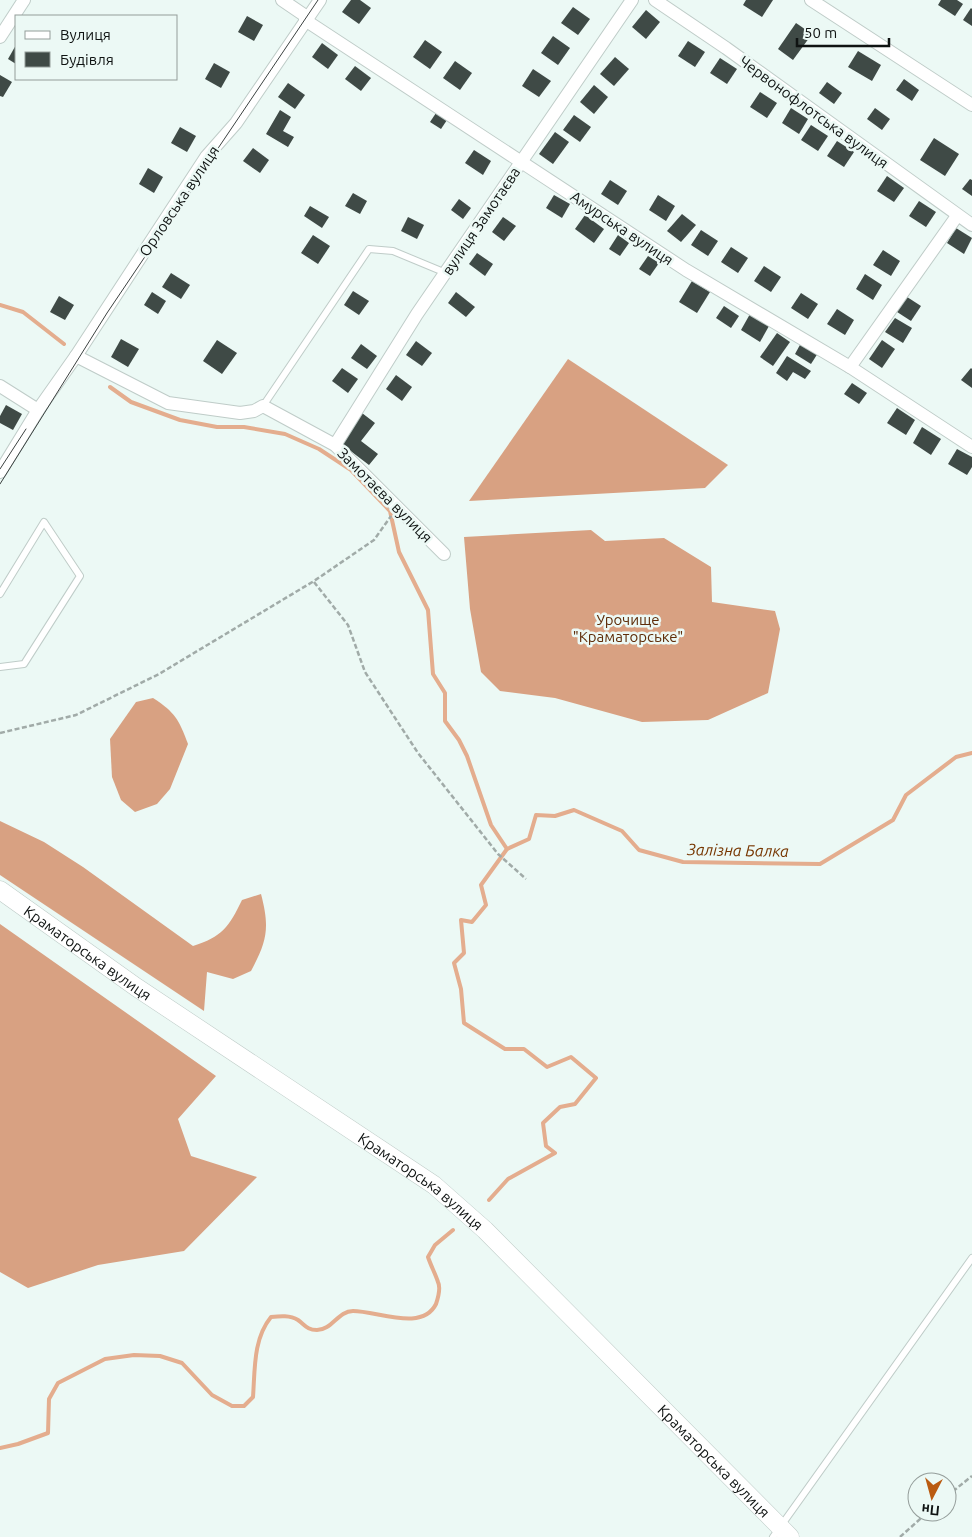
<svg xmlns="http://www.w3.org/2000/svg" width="972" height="1537" font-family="Ubuntu,sans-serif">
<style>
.forest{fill:#d8a182}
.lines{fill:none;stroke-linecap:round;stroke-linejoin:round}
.stream{stroke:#e4ad8e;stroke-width:4}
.building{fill:#3f4a46}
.lane-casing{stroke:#bfccc8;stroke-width:8}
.street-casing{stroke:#bfccc8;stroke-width:14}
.secondary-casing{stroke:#bfccc8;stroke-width:19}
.path{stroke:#a1aba8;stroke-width:2.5;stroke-dasharray:5 2.5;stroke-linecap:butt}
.lane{stroke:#fff;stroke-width:6}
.street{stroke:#fff;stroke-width:12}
.secondary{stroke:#fff;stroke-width:18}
.tram{stroke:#3c4241;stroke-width:1}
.labels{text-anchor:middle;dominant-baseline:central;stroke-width:5;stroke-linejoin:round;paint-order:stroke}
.street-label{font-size:15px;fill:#0f1312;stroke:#ecf9f5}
.park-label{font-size:15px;fill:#5f2d09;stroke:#ecf9f5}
.water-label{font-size:16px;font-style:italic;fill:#773600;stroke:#ecf9f5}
</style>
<rect width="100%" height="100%" fill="#ecf9f5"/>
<g class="forest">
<path d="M568,359l160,106 -23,23 -236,13z"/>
<path d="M591,530l14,11 59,-3 47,29 1,35 63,9 5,18 -12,64 -60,27 -66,2 -87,-24 -55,-7 -19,-19 -11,-63 -6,-72z"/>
<path d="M153,698c22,14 26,22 35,46l-18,45 -13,15 -22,8 -14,-12 -9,-23 -2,-38 26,-37z"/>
<path d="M0,821l44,21 39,25 110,79c29,-9 36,-19 49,-46l19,-6c9,34 6,47 -10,77l-18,8 -26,-7 -3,39 -204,-136z"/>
<path d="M0,924l216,152 -38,43 13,37 66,21 -73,74 -86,14 -70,23 -28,-16z"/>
</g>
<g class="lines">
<g class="stream">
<path d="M0,305l23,7 41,32"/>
<path d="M110,387l21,15 49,18 37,7h27l41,7 34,15 32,21 39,41 9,41 29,58 5,64 12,19v28l14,19 8,16 24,69 16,24"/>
<path d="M489,1200l19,-21 47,-26 -9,-7 -3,-23 17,-16 15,-3 21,-26 -25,-21 -24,10 -23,-18h-19l-41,-26 -3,-34 -7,-26 10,-10 -3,-33 11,2 14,-17 -5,-20 26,-36 22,-10 7,-24 19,1 19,-6 48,21 17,19 44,12 137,2 73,-44 13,-25 50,-38 16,-4"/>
<path d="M0,1448l18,-4 30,-11 1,-34 9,-16 47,-24 29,-4 26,1 22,7 30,32 20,11h12l9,-9c2,-27 0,-58 18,-80 9,-1 19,-2 27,3 7,5 9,10 19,10 15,0 21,-19 36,-19 25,0 69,21 83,-7 2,-6 5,-16 2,-22 -3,-9 -7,-16 -10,-25l7,-12 18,-15"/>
</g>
</g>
<g class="building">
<path d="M351,0h9l11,8 -12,16 -17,-12z"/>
<path d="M746,0h27l-11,17 -19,-12z"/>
<path d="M941,0h16l6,4 -8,12 -17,-11z"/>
<path d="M573,7l17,12 -12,16 -17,-12z"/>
<path d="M971,8l1,1v17l-9,-6z"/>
<path d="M646,10l14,12 -14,17 -14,-12z"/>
<path d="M247,16l16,9 -9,16 -16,-9z"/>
<path d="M796,23l16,11 -19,26 -15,-11z"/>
<path d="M553,36l17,12 -12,17 -17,-12z"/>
<path d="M425,40l17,12 -12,17 -17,-12z"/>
<path d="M688,41l17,11 -10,15 -17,-11z"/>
<path d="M322,43l16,12 -10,14 -16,-12z"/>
<path d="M16,45v19l-8,-5z"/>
<path d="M858,51l23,14 -9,16 -24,-14z"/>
<path d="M615,57l14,12 -15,17 -14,-12z"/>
<path d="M720,58l17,11 -10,15 -17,-11z"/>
<path d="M455,61l17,12 -12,17 -17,-12z"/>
<path d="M214,63l16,9 -9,16 -16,-9z"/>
<path d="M355,66l16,12 -10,13 -16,-12z"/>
<path d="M533,69l18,12 -12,16 -17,-11z"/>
<path d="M0,75l12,7 -9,15 -3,-1z"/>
<path d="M904,79l15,11 -7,11 -16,-11z"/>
<path d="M827,82l15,11 -8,11 -15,-11z"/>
<path d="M288,83l17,12 -10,14 -17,-12z"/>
<path d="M594,85l14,12 -14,17 -14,-12z"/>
<path d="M760,92l17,11 -10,15 -17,-11z"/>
<path d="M791,108l17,11 -9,15 -17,-11z"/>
<path d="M875,108l15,11 -8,11 -15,-11z"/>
<path d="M280,110l11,7 -8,14 11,6 -6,10 -22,-13z"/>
<path d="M436,113l11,7 -6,9 -11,-7z"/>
<path d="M574,115l17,12 -11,15 -17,-12z"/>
<path d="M811,125l17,11 -10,15 -17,-11z"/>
<path d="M180,127l16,9 -9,16 -16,-9z"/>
<path d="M555,132l14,10 -16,22 -14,-10z"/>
<path d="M934,138l25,16 -14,22 -25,-16z"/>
<path d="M837,141l17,11 -10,15 -17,-11z"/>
<path d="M253,148l16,12 -9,13 -17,-12z"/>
<path d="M474,150l17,11 -8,14 -18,-12z"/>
<path d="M148,168l15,9 -9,16 -15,-9z"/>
<path d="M887,176l17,12 -10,14 -17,-11z"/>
<path d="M970,179l2,1v16l-10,-7z"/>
<path d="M610,180l17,11 -9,14 -17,-11z"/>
<path d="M353,193l14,8 -7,13 -15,-8z"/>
<path d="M554,195l16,9 -8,14 -16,-10z"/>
<path d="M658,195l17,11 -9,15 -17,-11z"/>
<path d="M459,199l12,9 -8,11 -12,-9z"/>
<path d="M919,201l17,11 -10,15 -17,-11z"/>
<path d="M310,206l19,11 -7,11 -18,-12z"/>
<path d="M682,214l14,11 -15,17 -14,-11z"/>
<path d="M585,215l19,14 -10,14 -19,-14z"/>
<path d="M408,217l16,8 -7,14 -16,-8z"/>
<path d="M503,217l13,9 -12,15 -12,-9z"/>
<path d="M956,228l16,10 -8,16 -17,-11z"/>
<path d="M701,230l17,11 -10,15 -17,-11z"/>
<path d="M313,235l17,11 -12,18 -17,-11z"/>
<path d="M618,235l11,8 -9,13 -11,-7z"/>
<path d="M731,247l17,11 -10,15 -17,-11z"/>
<path d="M883,250l17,11 -9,15 -18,-11z"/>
<path d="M477,253l16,11 -8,12 -16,-12z"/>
<path d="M648,256l11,7 -9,13 -11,-7z"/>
<path d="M764,266l17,11 -10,15 -17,-11z"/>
<path d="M171,273l19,12 -9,14 -19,-12z"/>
<path d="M865,274l17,11 -9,15 -17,-11z"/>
<path d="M692,281l18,11 -13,21 -18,-11z"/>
<path d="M353,291l16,10 -10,14 -15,-10z"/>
<path d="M152,292l14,9 -8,13 -14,-9z"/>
<path d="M456,292l19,15 -9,10 -18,-14z"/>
<path d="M801,293l17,11 -10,15 -17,-11z"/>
<path d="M904,295l17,11 -10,15 -17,-11z"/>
<path d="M59,296l15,9 -9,15 -15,-8z"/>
<path d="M724,306l15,10 -8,12 -15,-10z"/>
<path d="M837,309l17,11 -9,15 -18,-11z"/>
<path d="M750,314l19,12 -9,16 -19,-12z"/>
<path d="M895,318l17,10 -9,15 -18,-11z"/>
<path d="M777,333l13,9 -17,24 -13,-9z"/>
<path d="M121,339l18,10 -11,18 -17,-10z"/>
<path d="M217,340l20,13 -15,21 -19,-13z"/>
<path d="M882,340l13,9 -13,19 -13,-9z"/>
<path d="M416,341l16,12 -10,13 -16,-11z"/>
<path d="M801,343l17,10 -7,11 -16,-10z"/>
<path d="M361,344l16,12 -10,13 -16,-11z"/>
<path d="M787,356l24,15 -6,8 -12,-7 -6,9 -11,-8z"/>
<path d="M342,368l16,11 -10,14 -16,-12z"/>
<path d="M971,368l1,1v19l-11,-8z"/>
<path d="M396,375l16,12 -10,14 -16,-12z"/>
<path d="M852,383l15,10 -8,11 -15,-10z"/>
<path d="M6,405l16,9 -9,16 -13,-7v-7z"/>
<path d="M897,408l18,12 -9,15 -19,-12z"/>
<path d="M362,413l13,10 -14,18 17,13 -9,11 -29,-22z"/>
<path d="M922,427l19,12 -10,16 -18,-12z"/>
<path d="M957,449l15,8v10l-5,8 -19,-11z"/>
</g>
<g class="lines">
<defs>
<g id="lane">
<path d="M263,406l106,-157 24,2 53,22"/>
<path d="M0,594l44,-72 36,54 -56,88 -24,3"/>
<path d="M773,1537l199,-279"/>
</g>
<g id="street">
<path d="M282,0l25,17 -2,3 381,250 164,97 122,80"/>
<path d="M655,0l71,48 246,177"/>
<path d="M811,0l161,105"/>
<path d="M0,37l24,-37"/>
<path d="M76,356l92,47 72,10 14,-2 9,-5 72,39 109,109"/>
<path d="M850,367l107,-151"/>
<path d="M0,386l38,24"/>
<path d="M335,445l82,-131 215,-314"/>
<path d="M0,472l38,-62 38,-54 130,-199 30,-34 84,-123"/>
</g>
<g id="secondary">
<path id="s1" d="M0,890l136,97 298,198 51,45 305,307"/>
</g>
</defs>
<use href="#lane" class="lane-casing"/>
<use href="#street" class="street-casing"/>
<use href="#secondary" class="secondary-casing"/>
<g class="path">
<path d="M314,582l34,43 17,47 53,81 80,101 28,25"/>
<path d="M0,733l76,-18 83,-41 155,-93 60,-41 17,-24"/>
<path d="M947,1496l25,-20"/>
<path d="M900,1537l28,-25"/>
</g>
<use href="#lane" class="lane"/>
<use href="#street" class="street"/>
<use href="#secondary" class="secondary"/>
<g class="tram">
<path d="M0,469l26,-40"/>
<path d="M0,484l107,-171 211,-313"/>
</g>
</g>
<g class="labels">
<g class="street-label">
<text transform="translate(814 112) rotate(36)">Червонофлотська вулиця</text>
<text transform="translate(179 201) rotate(-56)">Орловська вулиця</text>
<text transform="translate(481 221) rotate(-56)">вулиця Замотаєва</text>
<text transform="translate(622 228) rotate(34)">Амурська вулиця</text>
<text transform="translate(385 495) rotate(45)">Замотаєва вулиця</text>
<text stroke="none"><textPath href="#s1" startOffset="108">Краматорська вулиця</textPath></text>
<text stroke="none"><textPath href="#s1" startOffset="512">Краматорська вулиця</textPath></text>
<text stroke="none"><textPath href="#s1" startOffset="918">Краматорська вулиця</textPath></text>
</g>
<g class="park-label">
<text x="628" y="619">Урочище<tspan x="628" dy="17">"Краматорське"</tspan></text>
</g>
<g class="water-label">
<text transform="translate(738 850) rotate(1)">Залізна Балка</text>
</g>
</g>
<rect x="15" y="15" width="162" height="65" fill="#ecf9f5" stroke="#949d9a"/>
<rect x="25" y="31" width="25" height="8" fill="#ffffff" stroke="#949d9a"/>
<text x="60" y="40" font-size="15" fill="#0f1312">Вулиця</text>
<rect x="25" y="52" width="25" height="15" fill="#3f4a46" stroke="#949d9a"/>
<text x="60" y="65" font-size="15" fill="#0f1312">Будівля</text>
<g transform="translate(932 1497) rotate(186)"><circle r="24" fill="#ecf9f5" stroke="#949d9a"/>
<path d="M0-4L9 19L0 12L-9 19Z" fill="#ba5b11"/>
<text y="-8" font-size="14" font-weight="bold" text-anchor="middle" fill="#0f1312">Пн</text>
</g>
<path d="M797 38v8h92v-8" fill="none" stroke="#0f1312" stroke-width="2.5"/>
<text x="804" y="38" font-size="15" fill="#0f1312" stroke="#ecf9f5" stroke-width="4" paint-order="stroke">50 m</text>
</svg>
